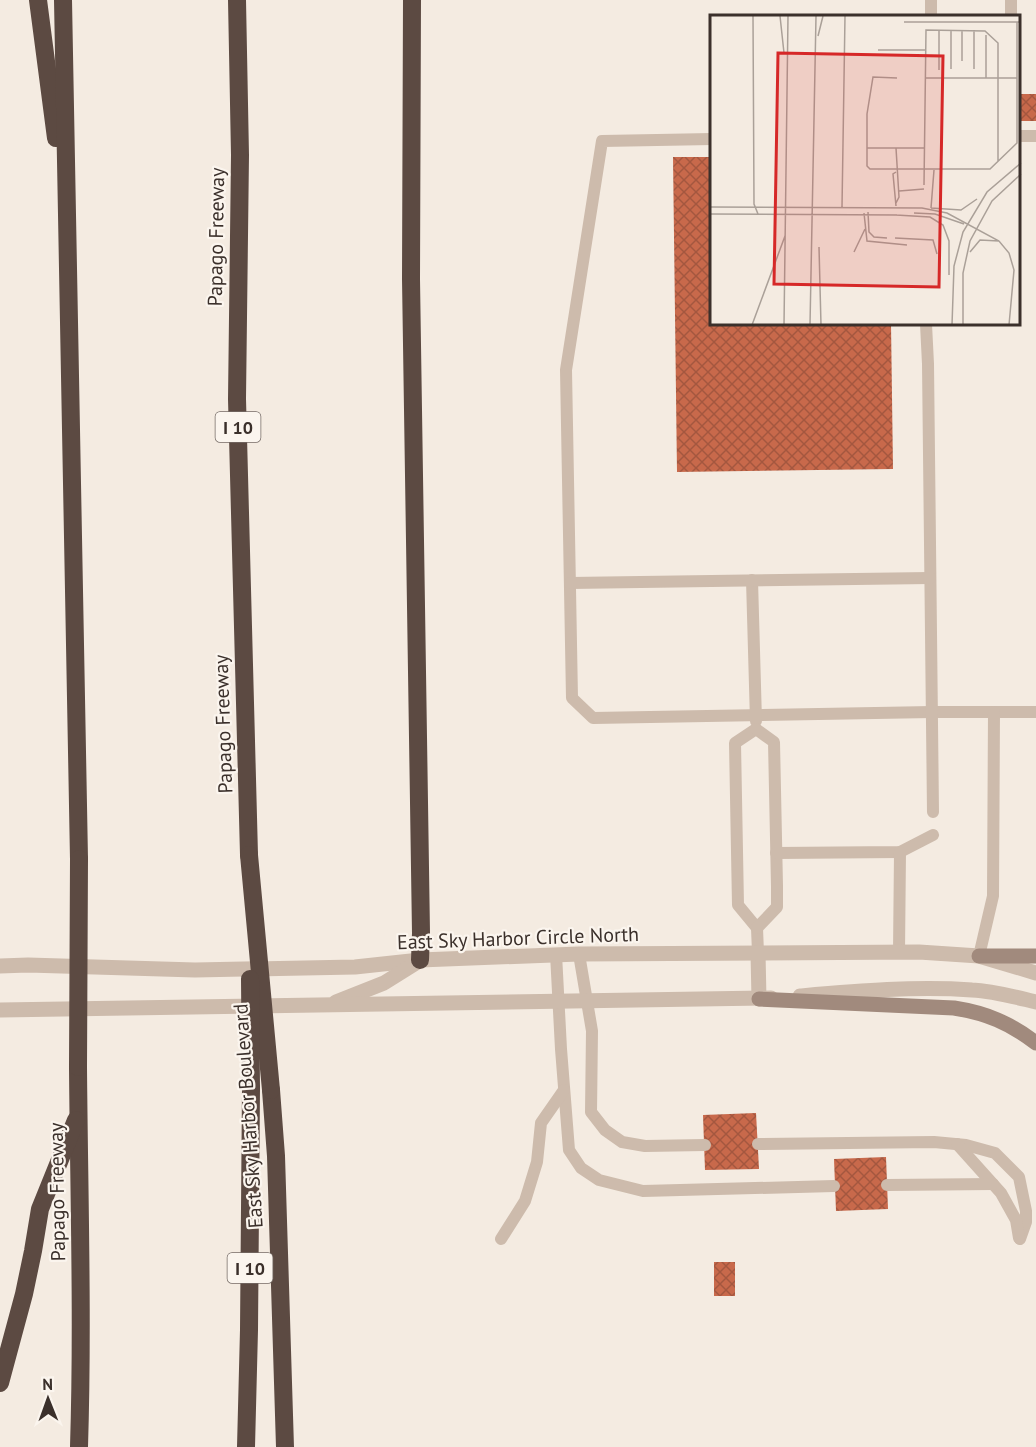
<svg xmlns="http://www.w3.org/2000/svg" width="1036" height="1447" font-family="'PT Sans',sans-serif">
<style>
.building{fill:url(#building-cross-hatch)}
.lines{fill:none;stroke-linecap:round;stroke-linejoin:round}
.service{stroke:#cdbbac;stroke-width:12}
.tertiary{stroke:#cdbbac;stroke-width:15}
.secondary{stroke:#a18a7d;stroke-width:15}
.motorway{stroke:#5c4a42;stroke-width:18}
.motorway-bridge{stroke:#5c4a42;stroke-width:18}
.labels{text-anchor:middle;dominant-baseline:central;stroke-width:4.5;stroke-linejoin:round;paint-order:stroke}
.shield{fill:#fbf5ee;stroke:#756b66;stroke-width:1.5}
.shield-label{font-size:18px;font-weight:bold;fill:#3b302b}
.street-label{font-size:20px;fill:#3b302b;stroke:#fbf5ee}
.inset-road{fill:none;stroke:#aaa098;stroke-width:1.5}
.view{fill:#d62828;fill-opacity:0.15;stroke:#d62828;stroke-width:3}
.inset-edge{fill:none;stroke:#3b302b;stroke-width:3}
</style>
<defs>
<pattern id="building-cross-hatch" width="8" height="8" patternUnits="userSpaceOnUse" patternTransform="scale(1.5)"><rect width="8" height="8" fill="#c8694b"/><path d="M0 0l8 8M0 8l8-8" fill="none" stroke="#a4573f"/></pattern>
</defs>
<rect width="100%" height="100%" fill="#f4ebe1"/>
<g class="building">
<path d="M1020,94h16v27h-15z"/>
<path d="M673,157h39v167h179l2,145 -216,3z"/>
<path d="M756,1113l3,56 -54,1 -2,-55z"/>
<path d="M886,1157l2,52 -52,2 -2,-52z"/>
<rect x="714" y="1262" width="21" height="34"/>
</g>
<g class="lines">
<g class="service">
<path d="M931,0v16"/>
<path d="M1011,0v16"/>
<path d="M1020,136h16"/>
<path d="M712,139l-110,2 -36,229 6,328 21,20 339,-6h104"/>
<path d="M926,324l2,40 5,448"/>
<path d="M752,580l4,141"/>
<path d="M570,583l360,-5"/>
<path d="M756,729l-21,14 3,162 19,23 1,25"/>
<path d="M756,729l18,13 3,144v21l-20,21"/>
<path d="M776,853l124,-1 33,-17"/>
<path d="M899,952l1,-100"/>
<path d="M556,954l5,95 8,101 12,18 18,12 44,11 191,-5"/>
<path d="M579,954l13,77 -1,81 14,18 17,12 23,4 60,-1"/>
<path d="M979,956l14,-60 1,-184"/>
<path d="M758,1144l176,-2 32,3 29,8 24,24 7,34v11l-6,17"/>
<path d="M957,1144l44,49 15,27 3,18"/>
<path d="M887,1185l106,-1"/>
<path d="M501,1239l24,-38 12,-39 4,-39 23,-33"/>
</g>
<g class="tertiary">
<path d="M758,953l1,46"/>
<path d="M0,966l28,-1 167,5 160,-3 65,-7 159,-6 340,-2 60,4 57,17"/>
<path d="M800,996c58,-5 115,-10 172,-6 22,1 43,7 64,12"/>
<path d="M336,1002l48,-19 32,-20"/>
<path d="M0,1010l771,-12"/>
</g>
<g class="secondary">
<path d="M979,956h57"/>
<path d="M759,999l195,9c32,5 56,15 82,35"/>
</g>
<g class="motorway">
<path d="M38,0l18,138"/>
<path d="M63,0l16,859"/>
<path d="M237,0l3,155 -3,244 12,456"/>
<path d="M412,0l-1,279 10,654 -1,27"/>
<path d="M78,1067c1,127 5,253 1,380"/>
<path d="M271,1090l5,66 9,291"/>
<path d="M0,1383l24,-89 9,-43 7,-42 36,-89"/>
<path d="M246,1447l3,-117 2,-242"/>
</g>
<g class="motorway-bridge">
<path d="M249,855l22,235"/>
<path d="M250,979l1,109"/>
<path d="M78,1067l1,-208"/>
</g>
</g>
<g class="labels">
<g class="shield">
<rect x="215.5" y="412" width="45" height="30" rx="4.5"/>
<rect x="227.5" y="1253" width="45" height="30" rx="4.5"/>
</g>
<g class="shield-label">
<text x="238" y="427">I 10</text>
<text x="250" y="1268">I 10</text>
</g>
<g class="street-label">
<text transform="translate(216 237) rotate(-89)">Papago Freeway</text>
<text transform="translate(223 724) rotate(-92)">Papago Freeway</text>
<text transform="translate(518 938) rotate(-2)">East Sky Harbor Circle North</text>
<text transform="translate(248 1116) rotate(-94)">East Sky Harbor Boulevard</text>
<text transform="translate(57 1192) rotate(-91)">Papago Freeway</text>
</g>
</g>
<g transform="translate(710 15)">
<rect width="310" height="310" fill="#f4ebe1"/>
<path class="inset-road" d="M43,1l1,188 4,10M70,1l4,37M194,7h113M252,15v31M264,15v39M108,21l5,-20M168,35h48M241,54v-39M229,55v-40M187,63l-24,-1 -6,37v52l3,3h120l27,-26v-121h4M216,63h91M276,63v-43M157,133h57M214,170l2,-155 59,1 13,12v118M189,176l25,-2M186,188l3,-6 -3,-49M186,191l-3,-32 3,-2M0,192l212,1 25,5 52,28 10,12 5,17 -5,55M132,192l3,-191M221,193l3,-38M221,193l30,2 16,-11M158,197l1,20 5,5 13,1M154,198l3,28 40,4M204,198l21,1 29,10M0,199l187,1M186,200l34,2 13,8 6,16v34M185,223l38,2 4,14M109,232l2,78M144,237l11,-23M260,237l10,-12 19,1M42,310l33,-89M74,310l4,-309M100,310l6,-309M242,310l2,-59 9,-34 24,-40 34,-29M253,310v-52l7,-32 22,-40 29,-27"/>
<path class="view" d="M68,38l165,3 -4,231 -165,-3z"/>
<rect width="310" height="310" class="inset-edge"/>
</g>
<g transform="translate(48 1399) rotate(359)" stroke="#fbf5ee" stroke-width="4.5" paint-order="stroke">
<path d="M0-4.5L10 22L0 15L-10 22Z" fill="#3b302b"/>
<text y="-9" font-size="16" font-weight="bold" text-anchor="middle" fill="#3b302b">N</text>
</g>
</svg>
